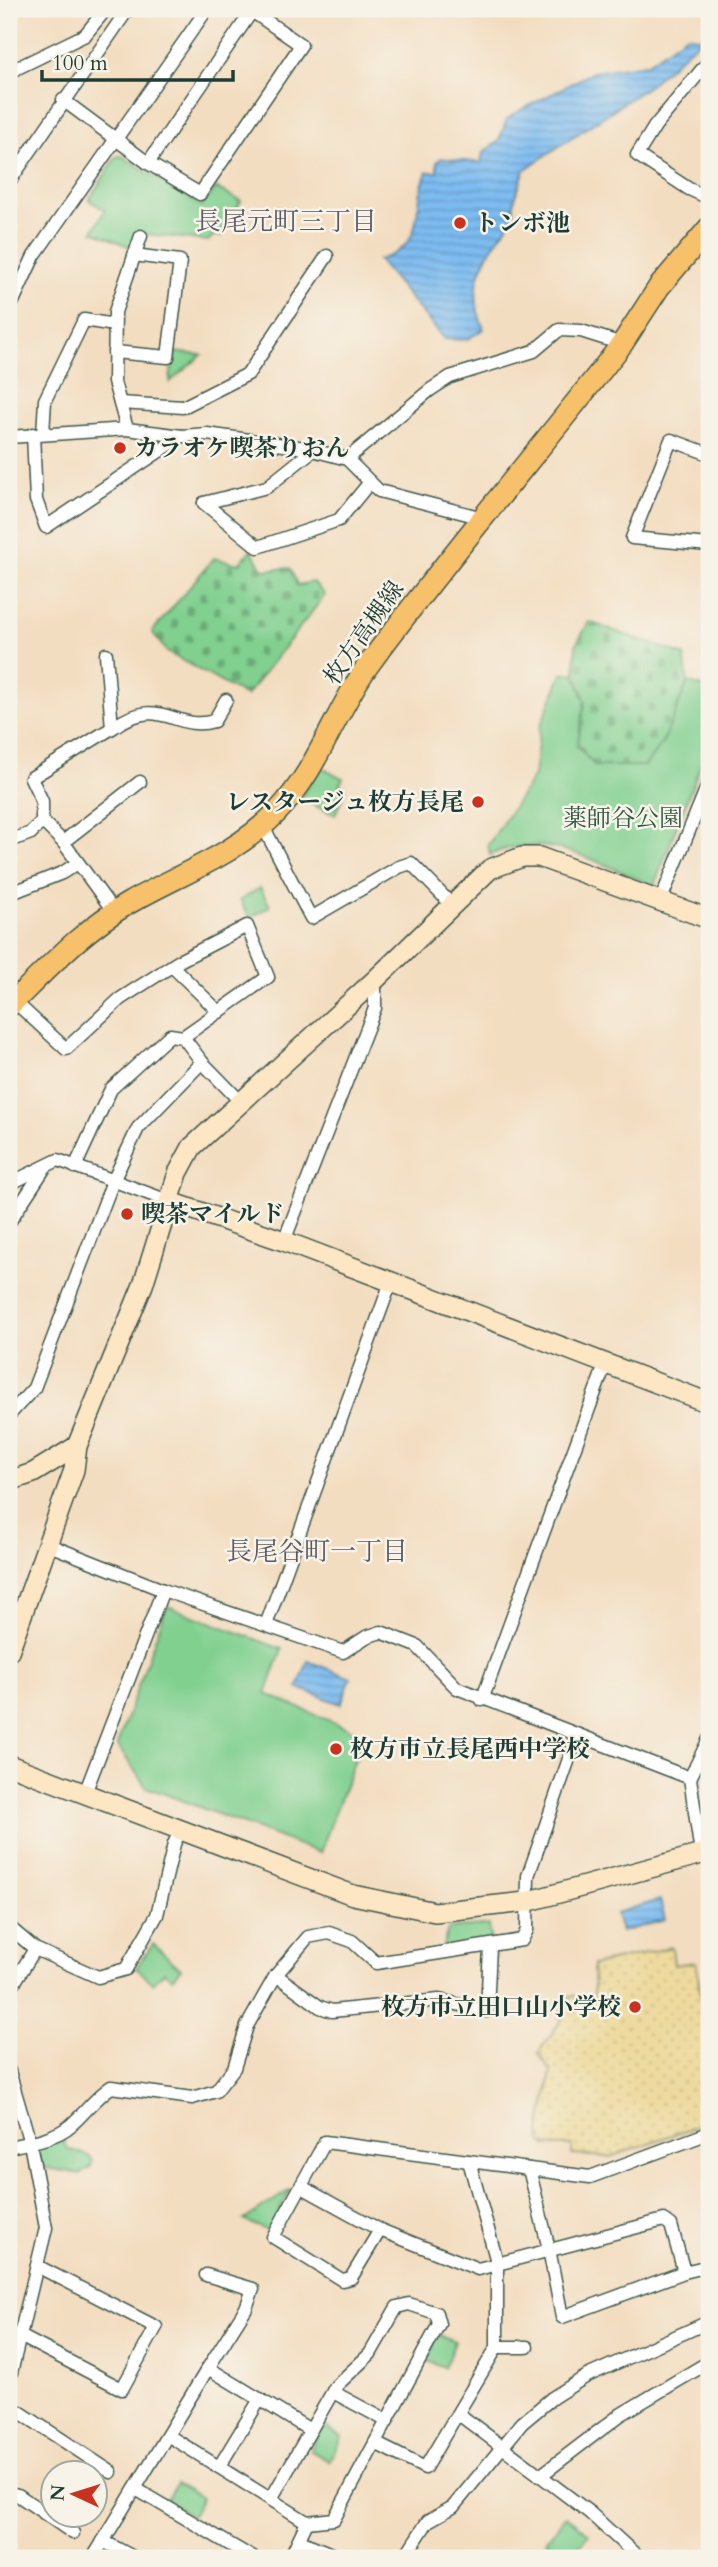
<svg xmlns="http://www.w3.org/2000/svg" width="718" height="2567" font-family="Cardo,'Noto Serif JP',serif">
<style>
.sand{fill:url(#sand-dots);stroke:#868c69;stroke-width:2}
.cemetery{fill:url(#cemetery-stones);stroke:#508662;stroke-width:2}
.green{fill:#81d090;stroke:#508662;stroke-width:2}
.water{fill:url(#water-rules);stroke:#4e7c92;stroke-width:2}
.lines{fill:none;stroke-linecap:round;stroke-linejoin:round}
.street-casing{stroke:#3f5549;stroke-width:15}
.secondary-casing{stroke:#3f5549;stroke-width:22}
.primary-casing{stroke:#3f5549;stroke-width:24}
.street{stroke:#fff;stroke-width:12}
.secondary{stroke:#fce6c4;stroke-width:19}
.primary{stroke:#f7c06b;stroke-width:21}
.poi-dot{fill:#c8321e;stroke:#f7f3e8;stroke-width:2.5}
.labels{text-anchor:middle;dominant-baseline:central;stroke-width:5;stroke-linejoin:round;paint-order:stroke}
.poi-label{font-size:24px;font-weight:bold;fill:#1f3d34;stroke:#f7f3e8;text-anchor:start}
.street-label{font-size:24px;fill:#1f3d34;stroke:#f7f3e8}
.park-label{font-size:24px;fill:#335a46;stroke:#f7f3e8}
.neighbourhood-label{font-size:26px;fill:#5c5965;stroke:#f7f3e8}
</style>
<defs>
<pattern id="sand-dots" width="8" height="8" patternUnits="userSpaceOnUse" patternTransform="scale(1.75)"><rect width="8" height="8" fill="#eeda9e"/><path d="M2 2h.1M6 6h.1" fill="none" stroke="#ccbc89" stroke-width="1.8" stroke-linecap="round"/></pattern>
<pattern id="cemetery-stones" width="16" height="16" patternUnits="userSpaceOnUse" patternTransform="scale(1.75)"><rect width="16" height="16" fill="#81d090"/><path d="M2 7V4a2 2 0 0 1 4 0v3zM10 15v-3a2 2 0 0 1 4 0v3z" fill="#69aa76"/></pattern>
<pattern id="water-rules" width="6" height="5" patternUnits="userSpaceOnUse" patternTransform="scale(1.75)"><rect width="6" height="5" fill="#7dbcf1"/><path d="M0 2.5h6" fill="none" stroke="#669ac4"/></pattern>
</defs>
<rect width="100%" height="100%" fill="#f7f3e8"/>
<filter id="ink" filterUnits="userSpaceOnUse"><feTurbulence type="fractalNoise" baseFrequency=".0143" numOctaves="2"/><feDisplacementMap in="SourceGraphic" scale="14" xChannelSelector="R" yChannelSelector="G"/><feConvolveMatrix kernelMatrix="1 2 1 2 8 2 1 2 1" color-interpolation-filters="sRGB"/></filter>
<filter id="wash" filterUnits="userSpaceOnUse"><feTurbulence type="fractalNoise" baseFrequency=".00686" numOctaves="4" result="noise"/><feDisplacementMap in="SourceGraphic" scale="28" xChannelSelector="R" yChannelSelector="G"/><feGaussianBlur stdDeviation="1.57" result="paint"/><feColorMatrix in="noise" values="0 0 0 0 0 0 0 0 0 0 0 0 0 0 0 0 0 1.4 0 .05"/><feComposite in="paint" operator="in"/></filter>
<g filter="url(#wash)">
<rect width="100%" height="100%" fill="#f3ddc0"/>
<path class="sand" d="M672,1947l2,18 22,-3 13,91v69l-99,35 -38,-2v-9h-26l-5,-5 -1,-9 11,-61 -13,-18 22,-31 4,-26h13l-1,15 18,-15 -1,-31z"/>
<g class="cemetery">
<path d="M251,550l13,20 26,-2 7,17 16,-3 12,13 -79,101 -79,-44 -15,-20 62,-74 25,6z"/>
<path d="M589,622l95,33 4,27 -25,60 -18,24h-50l-18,-20 8,-45 -10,-28 1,-29z"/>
</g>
<g class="green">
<path d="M122,156l79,50 15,-18 25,13 -20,35 -7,-1 -6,6 -72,-8 -6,14 -37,-16 12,-21 -16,-10 27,-43z"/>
<path d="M173,352l29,3 -32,27z"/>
<path d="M575,673l10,28 -8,45 18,20h50l18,-24 25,-60 20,7 -5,69 -49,128c-50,-20 -110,-58 -164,-31l-2,-10 46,-69 6,-49 22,-53z"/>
<path d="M320,767l23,11 -4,8 7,3 -11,26 -35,-16z"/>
<path d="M260,888l10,18 -20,12 -10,-18z"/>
<path d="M167,1606l115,43 -16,45 98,41 -44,118 -174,-66 -29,-42z"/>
<path d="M489,1925l2,17 -49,7 6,-20z"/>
<path d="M153,1944l28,25 -9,9 -8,-6 -11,11 -17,-15z"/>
<path d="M63,2136l3,12 22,8 5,5 -3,7 -10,6 -39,-7 -5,-21z"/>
<path d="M291,2189l-23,42 -24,-11z"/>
<path d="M438,2335l17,7 -11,26 -17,-7z"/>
<path d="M323,2426l19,11 -13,24 -19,-11z"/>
<path d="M177,2483l25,15 -10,18 -26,-15z"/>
<path d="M566,2516l23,18 -14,17 -15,1 -14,-11z"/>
</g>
<g class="water">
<path d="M687,35l15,3 -55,49 -123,83c-4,20 -12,25 -10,47 -26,35 -51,66 -30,112l-18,11 -22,-1 -66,-79c51,-14 32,-51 49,-88h10v-10l4,-4 40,5 2,-11 16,-11 8,-22 12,-8 74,-39 53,-8z"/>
<path d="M308,1661l43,17 -10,26 -43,-16z"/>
<path d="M660,1900l5,20 -44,12 -5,-19z"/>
</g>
</g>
<g filter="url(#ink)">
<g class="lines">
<defs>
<g id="street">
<path d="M709,61l-54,65 -18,29 52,34 20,9"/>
<path d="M9,72l76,-37 21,-26"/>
<path d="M63,100l85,63 52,31 101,-149 -52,-36"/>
<path d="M148,163l104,-152"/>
<path d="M9,182l119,-173"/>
<path d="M9,310l25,-54 173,-247"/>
<path d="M114,352l54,5 12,-96 -46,-6"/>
<path d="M120,403l63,4 65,-33 79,-118"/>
<path d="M127,429l-13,-47 1,-70 26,-76"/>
<path d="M33,434l3,66 10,27 136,-91"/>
<path d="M43,434l2,-34 39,-80 30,5"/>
<path d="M9,437l118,-8 55,7 25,-2 98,14 42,11 32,32 104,27"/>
<path d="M709,454l-38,-14 -39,98 77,7"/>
<path d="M347,459l83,-69 20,-13 84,-26 25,-21 22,1 41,13"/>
<path d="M204,503l54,44 81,-27 31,-38"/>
<path d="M204,503l63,-16 46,-37"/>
<path d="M112,728c50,-35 62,5 102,-7l12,-21"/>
<path d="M42,821l21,21 51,70"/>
<path d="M263,826l48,92 88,-51 12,-4 41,42"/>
<path d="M9,841l22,-8 11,-12v-20l-11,-23 81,-50 -6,-74"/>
<path d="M63,842l77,-60"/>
<path d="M9,894l53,-21 16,-10"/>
<path d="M660,902l49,-120"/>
<path d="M172,966l47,46"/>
<path d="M14,1001l52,48 54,-50 61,-39 66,-34 21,51 -85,60"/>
<path d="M75,1167l36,-78 59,-54 13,2 19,25 38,39"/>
<path d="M9,1184l49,-24 113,42"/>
<path d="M9,1222l35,-53"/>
<path d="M284,1241l91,-233v-28"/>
<path d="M9,1415l25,-27 79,-207 25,-53 64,-66"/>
<path d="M49,1545l114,45 180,62 23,-15 15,-5 36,14 40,42 233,90 19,-39"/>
<path d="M266,1625l125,-343"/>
<path d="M482,1700l123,-335"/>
<path d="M690,1778l11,76"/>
<path d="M85,1793l78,-203"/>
<path d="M9,1927l26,22 63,28 28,-8 31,-54 17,-71 6,-13"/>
<path d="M276,1975l44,32 12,4 107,-11 48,11 3,-64"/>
<path d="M9,1991l26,-42"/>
<path d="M9,2071l21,72 16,85 -37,153"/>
<path d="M9,2147c19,-4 48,-9 62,-22 15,-13 23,-26 40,-38l81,11 24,-7 18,-23 13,-42 29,-51 32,-38 21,-4 23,8 24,22 146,-23 5,-10 1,-54 49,-140"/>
<path d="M529,2169l20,80 13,68 122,-45 25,-6"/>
<path d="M302,2187l78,43 98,39 186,-49 7,5 13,47"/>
<path d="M380,2230l-29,48 -9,2 -69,-43 52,-95 265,35 119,-44"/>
<path d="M206,2275l47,14 -7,19 -38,60"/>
<path d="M20,2336l102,53 34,-62 -119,-61"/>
<path d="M497,2347h30"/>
<path d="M333,2392l54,29"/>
<path d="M9,2405l102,67"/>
<path d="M460,2415l130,98 49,45"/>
<path d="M169,2436l138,86 27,-3 105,-195 -3,-11 -27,-9 -12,3 -27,47 -34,32 -65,113"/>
<path d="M375,2443l50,25 72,-121v-85l-28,-101"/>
<path d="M219,2467l41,-68"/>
<path d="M540,2476l80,-61 89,-53"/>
<path d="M136,2489l117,69"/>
<path d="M9,2493l9,2 55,38"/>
<path d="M103,2541l32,17"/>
<path d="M300,2541l41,17"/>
<path d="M93,2558l115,-190 102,62"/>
<path d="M290,2558l17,-36"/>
<path d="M404,2558l24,-37 25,-14 69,-84 30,-25 35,-22 117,-52 5,7"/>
</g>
<g id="secondary">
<path d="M171,1202l113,39 425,162"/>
<path d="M9,1481l24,-8 44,-27"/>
<path d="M9,1651l65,-181 3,-24 66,-161 35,-112 14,-26 183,-167 115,-111 32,-12h17l170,62"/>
<path d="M9,1765l344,130 82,17 91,-10 183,-50"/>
</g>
<path id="primary" d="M9,1006c38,-37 73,-76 120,-103 50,-29 107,-48 148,-91 41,-42 58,-101 92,-148 81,-110 170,-213 253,-320l37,-57 50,-59"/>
</defs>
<use href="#street" class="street-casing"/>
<use href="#secondary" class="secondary-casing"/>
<use href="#primary" class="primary-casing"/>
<use href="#street" class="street"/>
<use href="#secondary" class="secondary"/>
<use href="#primary" class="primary"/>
</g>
</g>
<g class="poi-dot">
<circle cx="460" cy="223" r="7"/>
<circle cx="120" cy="448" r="7"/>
<circle cx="478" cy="802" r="7"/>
<circle cx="127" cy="1214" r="7"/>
<circle cx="336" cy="1749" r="7"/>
<circle cx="635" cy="2007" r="7"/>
</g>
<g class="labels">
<g class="poi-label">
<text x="474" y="223">トンボ池</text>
<text x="134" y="448">カラオケ喫茶りおん</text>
<text x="464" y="802" text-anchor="end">レスタージュ枚方長尾</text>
<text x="141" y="1214">喫茶マイルド</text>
<text x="350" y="1749">枚方市立長尾西中学校</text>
<text x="621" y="2007" text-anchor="end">枚方市立田口山小学校</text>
</g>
<g class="street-label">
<text transform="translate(364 633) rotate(-55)">枚方高槻線</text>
</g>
<g class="park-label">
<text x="623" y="818">薬師谷公園</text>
</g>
<g class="neighbourhood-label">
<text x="286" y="221">長尾元町三丁目</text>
<text x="317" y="1551">長尾谷町一丁目</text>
</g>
</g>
<rect width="718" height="2567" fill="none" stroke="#f7f3e8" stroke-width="35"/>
<g transform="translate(74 2494) rotate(274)"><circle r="33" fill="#f7f3e8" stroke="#a1aaa0" stroke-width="2"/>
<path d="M0-5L12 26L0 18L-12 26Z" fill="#c8321e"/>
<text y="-10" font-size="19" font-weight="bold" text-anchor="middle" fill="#1f3d34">N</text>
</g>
<path d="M42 70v10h191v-10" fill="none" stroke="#1f3d34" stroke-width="3.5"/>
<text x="52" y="70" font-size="21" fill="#1f3d34" stroke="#f7f3e8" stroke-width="5" paint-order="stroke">100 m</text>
</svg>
